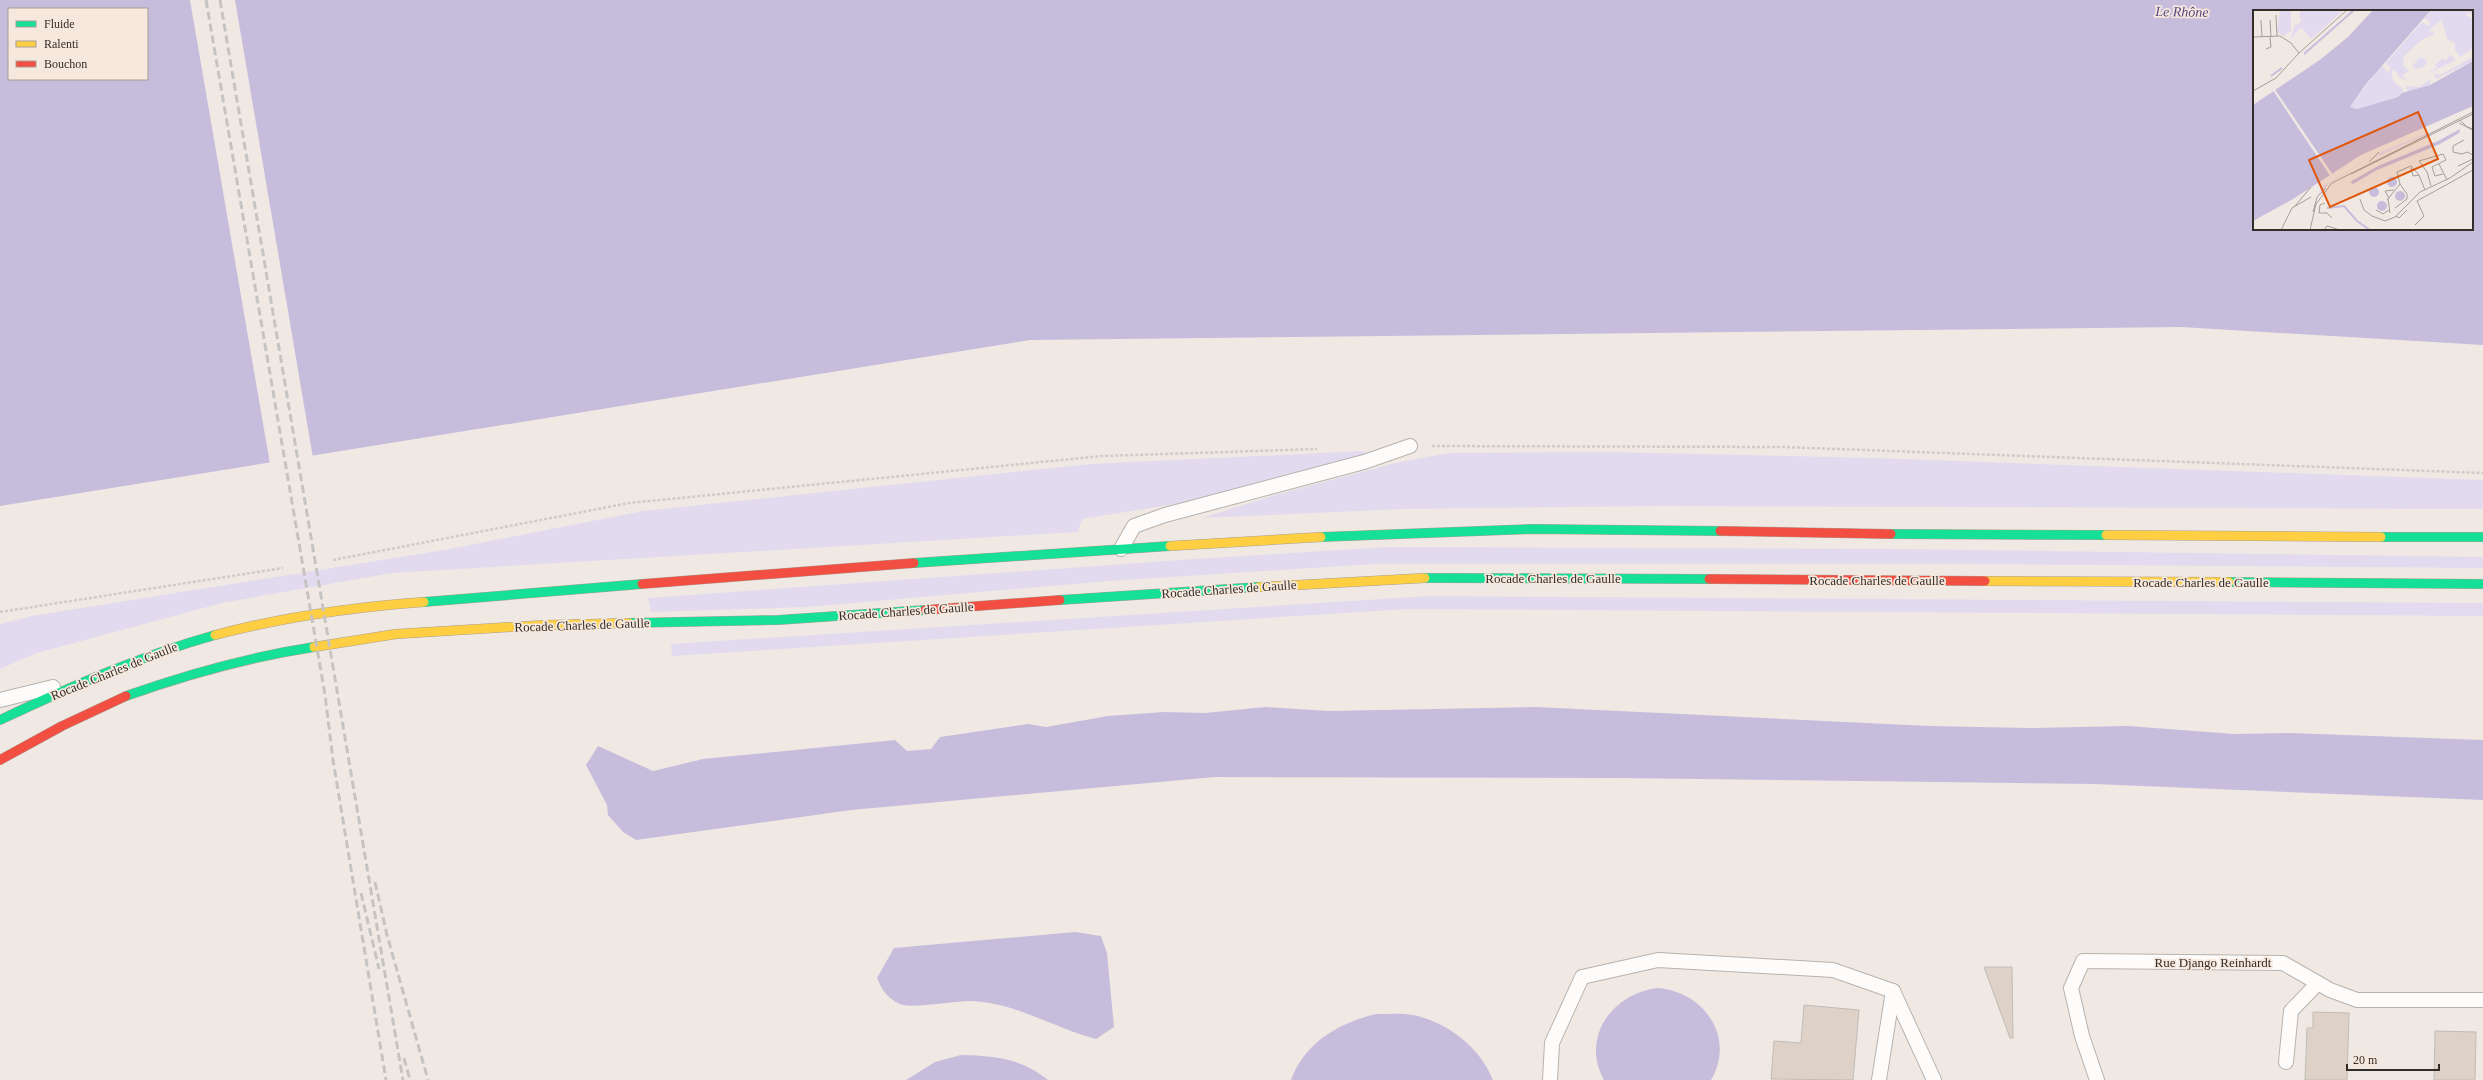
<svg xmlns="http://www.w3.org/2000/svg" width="2483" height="1080" font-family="'Times New Roman',serif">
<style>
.green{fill:#e2dbef}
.water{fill:#c6bddd;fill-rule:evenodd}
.pier{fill:#f0e9e3}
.building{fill:#ded2c8;stroke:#c1bbb6}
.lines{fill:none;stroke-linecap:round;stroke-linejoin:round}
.lane-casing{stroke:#b8b2ad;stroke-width:16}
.fast-casing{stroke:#ab9e93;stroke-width:10}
.slow-casing{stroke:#ab9e93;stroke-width:10}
.jam-casing{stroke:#ab9e93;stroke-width:10}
.path{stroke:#cecbc9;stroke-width:2.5;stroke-dasharray:3 2;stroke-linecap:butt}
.lane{stroke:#fdfcfb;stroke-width:14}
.fast{stroke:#16e098;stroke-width:9}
.slow{stroke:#ffcf43;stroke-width:9}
.jam{stroke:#f24e42;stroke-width:9}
.rail{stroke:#c6c4c3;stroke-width:3;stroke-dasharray:8 4;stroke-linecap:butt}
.labels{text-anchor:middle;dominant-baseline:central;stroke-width:3.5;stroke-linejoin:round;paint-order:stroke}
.street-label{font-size:13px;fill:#332d29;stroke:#f6e8dd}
.water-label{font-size:14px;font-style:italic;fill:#574684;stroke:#f6e8dd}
.inset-river{fill:none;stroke:#c6bddd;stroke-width:2}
.inset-road{fill:none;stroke:#a49e99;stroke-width:1}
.view{fill:#df570d;fill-opacity:0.15;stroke:#df570d;stroke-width:2}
.inset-edge{fill:none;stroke:#332d29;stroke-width:2}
</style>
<rect width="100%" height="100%" fill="#f0e9e3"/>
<g class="green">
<path d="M1363,451l4,3 -160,45 -125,20 -4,13 -686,41 -170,30 -185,50 -37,16v-45l32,-8 412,-66 199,-39 447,-47z"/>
<path d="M1607,452l268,6 608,22v29l-819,-3 -260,3 -202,9 73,-23 120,-32 54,-10z"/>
<path d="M1388,547l513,2 582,8v11l-515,-4h-593l-266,17 -302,26 -156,5 -3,-14 546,-39z"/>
<path d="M1429,596l1054,7v13l-1075,-7 -736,47 -1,-12z"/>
</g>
<g class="water">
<path d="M0,0h2483v345l-302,-18 -1151,13 -1030,166zM9,9h138v70h-138zM2254,11h218v218h-218z"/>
<path d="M1265,707l63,4 208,-4 393,19 100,2 99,-2 106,8 56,-1 193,7v60l-389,-16 -477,-6 -402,-1 -364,33 -215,30 -13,-8 -15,-17 -1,-10 -21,-40 12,-19 55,25 50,-12 192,-19 12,11 24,-2 9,-12 88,-13 18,3 62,-11 56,-4 41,1z"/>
<path d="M1075,932l26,4 6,17 7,74 -18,12c-42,-11 -82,-37 -126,-38 -14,0 -61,8 -70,3 -13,-6 -18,-14 -23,-26l17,-30z"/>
<path d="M1658,988c46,4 78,49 53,92h-107c-24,-43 9,-87 54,-92z"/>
<path d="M1376,1014c12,0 25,-1 37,1 34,7 67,32 80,65h-202c14,-38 48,-57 85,-66z"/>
<path d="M961,1055c34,1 60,3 87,25h-142l29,-18z"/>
</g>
<path class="pier" d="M190,0h45l78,458 -43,6z"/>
<g class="building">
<path d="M1984,967h28l1,71h-3z"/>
<path d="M1804,1005l55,5 -6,70 -82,-1 3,-38 27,2z"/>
<path d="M2313,1012l36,1 -2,67h-42l2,-52h6z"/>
<path d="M2435,1031l41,1 -1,48h-41z"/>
</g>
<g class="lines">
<defs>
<g id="lane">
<path d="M1121,549l13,-23 31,-11 199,-53 46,-16"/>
<path d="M0,700l53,-13"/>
<path d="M2286,1062l5,-51 27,-28"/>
<path d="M1550,1080l2,-37 30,-66 76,-17 175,10 60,21 41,89"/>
<path d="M1879,1080l14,-89"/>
<path d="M2097,1080l-15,-44 -11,-48 12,-27 200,2 47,27 27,10h126"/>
</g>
<g id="fast">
<path d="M1891,534l215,1"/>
<path d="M1321,537l211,-8 188,2"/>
<path d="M2381,537h102"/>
<path d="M914,563l256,-17"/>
<path d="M1425,578l284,1"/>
<path d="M2229,582l254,2"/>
<path d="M1060,600l199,-13"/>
<path d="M424,602l218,-18"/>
<path d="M629,623l149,-3 147,-10"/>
<path d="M126,696c62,-22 123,-39 188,-49"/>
<path d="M0,720c70,-33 140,-64 215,-85"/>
</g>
<g id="slow">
<path d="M2106,535l275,2"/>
<path d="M1170,546l151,-9"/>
<path d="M1985,581l244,1"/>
<path d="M1259,587l166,-9"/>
<path d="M215,635c68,-18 139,-28 209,-33"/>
<path d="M314,647l82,-13 149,-9 84,-2"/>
</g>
<g id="jam">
<path d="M1720,531l171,3"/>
<path d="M1709,579l276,2"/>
<path d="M642,584l272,-21"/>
<path d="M925,610l135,-10"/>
<path d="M0,760l62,-34 64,-30"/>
</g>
</defs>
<use href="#lane" class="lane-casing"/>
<use href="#fast" class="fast-casing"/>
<use href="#slow" class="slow-casing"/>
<use href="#jam" class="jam-casing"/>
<g class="path">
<path d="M1432,446l351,1 700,26"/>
<path d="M333,560l296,-57 473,-47 215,-7"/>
<path d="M0,612l283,-44"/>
</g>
<use href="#lane" class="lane"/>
<use href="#fast" class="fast"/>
<use href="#slow" class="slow"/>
<use href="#jam" class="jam"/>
<g class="rail">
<path d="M206,0l119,695 8,65 53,320"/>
<path d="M220,0l183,1080"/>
<path d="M375,882l12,53 41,145"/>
<path d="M361,893l18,76"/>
<path d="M404,1058l6,22"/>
</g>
</g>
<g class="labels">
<g class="street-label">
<text x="1553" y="578">Rocade Charles de Gaulle</text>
<text x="1877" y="580">Rocade Charles de Gaulle</text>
<text x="2201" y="582">Rocade Charles de Gaulle</text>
<text transform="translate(1229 589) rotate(-4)">Rocade Charles de Gaulle</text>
<text transform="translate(906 611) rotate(-4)">Rocade Charles de Gaulle</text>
<text transform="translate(582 625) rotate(-2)">Rocade Charles de Gaulle</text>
<text transform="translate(114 671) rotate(-22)">Rocade Charles de Gaulle</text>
<text x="2213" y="962">Rue Django Reinhardt</text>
</g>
<g class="water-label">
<text transform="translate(2182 12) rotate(1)">Le Rhône</text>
</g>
</g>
<g transform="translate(2253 10)">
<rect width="220" height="220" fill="#f0e9e3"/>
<path d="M27,0h11v21l-8,5 -6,-4zM46,0h45l-33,29 -10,-12 -11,13 5,-15 6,-3zM178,0h42v6l-3,-3 -5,1 8,5v29l-13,9 -5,-7v-7l-8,-4 -5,-19 -13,10 6,4 -12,5 -19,17 -1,9 6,6 -7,5 7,5 -9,-3 -6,-9 -3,6 4,8 8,6 -2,7 -44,13 -7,-2 27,-36 6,-5 4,6 4,-3 -5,-6 36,-41 6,4 2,-3 -5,-5zM197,45l6,5 -29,14 10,-7 -2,-2 7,-7 4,3zM167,47l6,2 1,5 -5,4 -8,1 -1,-4zM220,47v4l-37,18 -2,-6 6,2zM178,69l-1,6 -22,7 -2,-6 13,1zM183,119l-9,5 -55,25 9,-7zM125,143l-47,29 -15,15 7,-11z" fill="#e2dbef"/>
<path d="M120,0h58l-65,74 -16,23 7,2 41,-12 4,-4 28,-8 43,-24v45l-112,49 -68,44 -40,22v-116l68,-46 27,-22zM207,119l-1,4 -19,11 -63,26 -24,14 -3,-2 28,-16 60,-25zM134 172a5 5 0 1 1 10 0a5 5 0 1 1-10 0ZM116 182a5 5 0 1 1 10 0a5 5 0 1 1-10 0ZM142 186a5 5 0 1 1 10 0a5 5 0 1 1-10 0ZM124 196a5 5 0 1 1 10 0a5 5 0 1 1-10 0Z" fill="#c6bddd"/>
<path d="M21,78l59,87 -2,2 -59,-88z" fill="#f0e9e3"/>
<path class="inset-river" d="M51,44l50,-44M18,66l11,-8M74,198l17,-2 13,15 13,9"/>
<path class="inset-road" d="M23,5l1,21M8,10l1,17M17,10l1,17M0,27l27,-1 11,7 8,10M13,39l5,-2 -1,-10M0,81l23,-13 23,-25 48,-43M207,110l7,7 6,2M206,113l14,7M211,130l-11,6v6l9,2 5,-2 6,3M116,152l10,-10M186,154l8,16M158,156l8,9 6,15M205,156l15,-7M158,158l2,8 6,-1M98,164l122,-60M178,176l-4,-14 -8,-11 24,-7 3,6 -14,7 3,9 8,-2M136,188l-4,-7 9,-1M107,189l4,11 8,6 13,5 10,-4 25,-25 30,-14 23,-16M135,189l2,14M134,190l13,-16 -3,-12 14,-6M72,193l-5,2 -1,8h8l5,5M42,196l16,-19M142,198l12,-9v-5l-7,-10M123,200l7,4 6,-4M60,202l4,-15 9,-9M143,206l3,2 8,-8M162,215l9,-9 -7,-15 56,-31M28,220l11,-22 19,-11M57,220l6,-26 16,-21 141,-71M71,220l3,-4 13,4"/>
<path class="view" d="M165,102l20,47 -108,48 -21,-47z"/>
<rect width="220" height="220" class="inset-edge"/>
</g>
<rect x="8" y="8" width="140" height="72" fill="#f6e8dd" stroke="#a89d95"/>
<rect x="16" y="21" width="20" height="6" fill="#16e098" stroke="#a89d95"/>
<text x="44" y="28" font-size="12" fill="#332d29">Fluide</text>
<rect x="16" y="41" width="20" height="6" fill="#ffcf43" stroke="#a89d95"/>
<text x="44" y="48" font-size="12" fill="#332d29">Ralenti</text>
<rect x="16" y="61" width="20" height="6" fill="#f24e42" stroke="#a89d95"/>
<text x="44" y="68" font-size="12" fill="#332d29">Bouchon</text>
<path d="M2347 1064v6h92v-6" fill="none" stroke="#332d29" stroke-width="2"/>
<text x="2353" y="1064" font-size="12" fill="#332d29" stroke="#f6e8dd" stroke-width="3" paint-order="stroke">20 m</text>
</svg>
